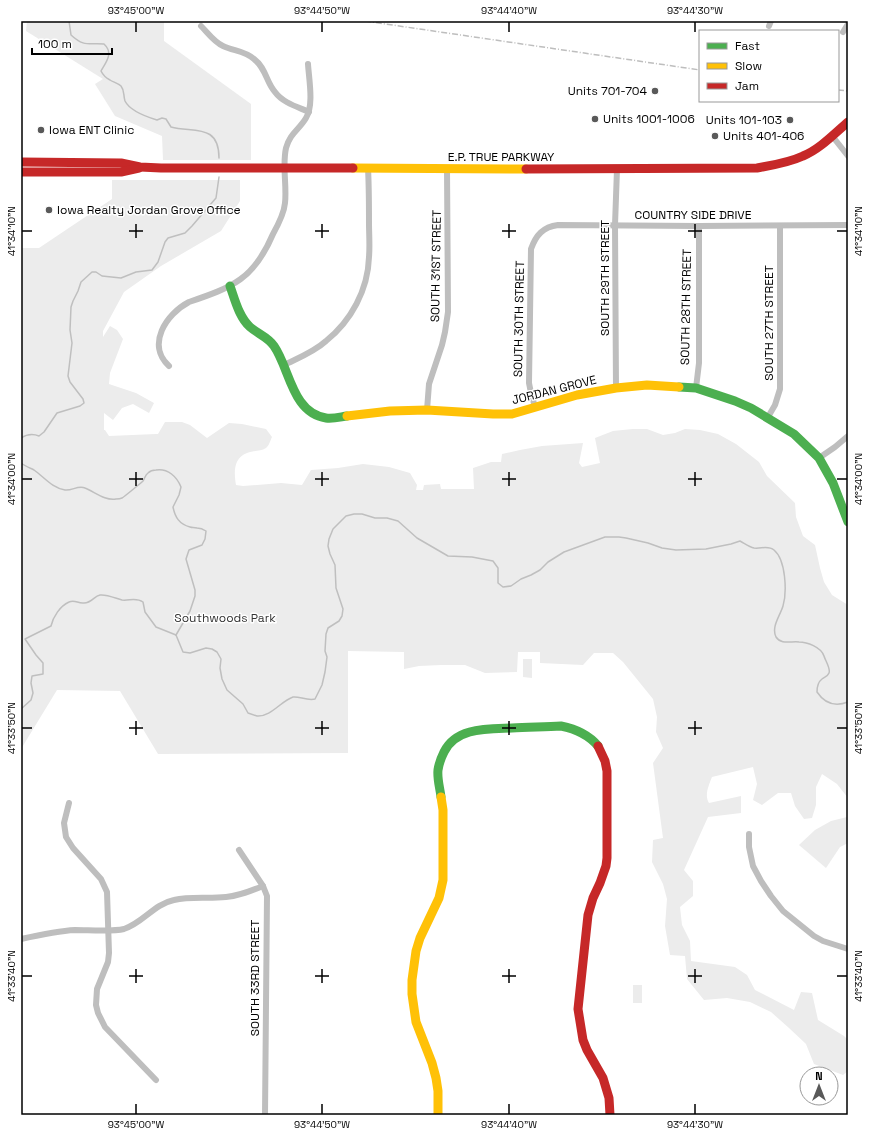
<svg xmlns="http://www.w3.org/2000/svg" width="869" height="1136" font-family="'Space Grotesk',sans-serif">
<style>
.green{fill:#ececec}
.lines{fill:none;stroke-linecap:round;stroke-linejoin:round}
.stream{stroke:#bfbfbf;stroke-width:1.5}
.street{stroke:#bebebe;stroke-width:6}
.fast{stroke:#4caf50;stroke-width:9}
.slow{stroke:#ffc107;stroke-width:9}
.jam{stroke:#c62828;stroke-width:9}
.rail{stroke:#bebebe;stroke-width:1.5;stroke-dasharray:6 2 1 2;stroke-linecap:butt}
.ticks{fill:none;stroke:#000;stroke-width:1.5}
.poi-dot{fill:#595959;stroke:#fff;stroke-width:1.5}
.labels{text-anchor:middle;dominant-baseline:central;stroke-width:3;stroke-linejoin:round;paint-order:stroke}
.poi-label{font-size:12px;fill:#000;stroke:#fff;text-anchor:start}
.street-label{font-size:12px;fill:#000;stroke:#fff}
.park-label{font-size:12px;fill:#333;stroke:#fff}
.neatline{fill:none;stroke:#000;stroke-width:1.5}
.ticks-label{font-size:10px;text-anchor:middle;fill:#000}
</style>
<rect width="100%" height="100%" fill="#fff"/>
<g class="green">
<path d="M27,21h137v20l87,63v56h-88l-1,-24 -47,-20 -20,-32 8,-5 -77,-48z"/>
<path d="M112,180h128v21l-19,30 -60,35 -37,26 -21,39v6l7,-11 7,4 6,9 -13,34 -1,11 27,9 18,10 -5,10 -16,-9 -11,4 -9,12 -9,-7v17h1l4,6 47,-2h2l7,-12h17l8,3 17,13 22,-15 13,1 24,5 6,8c-2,4 -3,9 -6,11 -6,4 -13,2 -19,5 -14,5 -13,20 -11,32l7,1 38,-3 21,2 9,-15 27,-2 25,-4 26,3 21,6 7,12 -1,5h7l1,-5 16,-1 1,5h33l-1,-21 18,-6h10l1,-8 18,-4 22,-4 41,-3 -4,20 3,4 18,-4 -5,-25 18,-7 20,-2h14l16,6 12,-2 10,-4 15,1 18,4 18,10 23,18 8,14 28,27 1,14 7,19 12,9 5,23 4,14 8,13 16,10v193l-11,-14 -15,-10 -6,13v18l-4,13 -8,1 -9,-13 -4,-13h-13l-16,12 -9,-5 4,-16 -4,-17 -41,10c-3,8 -8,18 -3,26l32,-7v17l-33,4 -24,53 9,11v15l-13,11 2,18 8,16 1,20 44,6 12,8 8,15 39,20 7,-18 11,1 6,27 26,16 4,4v31l-5,4 -29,-11 -8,-20 -17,-16 -18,-16 -21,-10 -23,-4 -23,2 -17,-21 -2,-23 -15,-1 -5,-29 2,-27 -4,-15 -11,-22 1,-22 10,-2 -10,-75 10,-15 -7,-16 1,-15 -4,-18 -30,-37 -10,-9h-19l-11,12 -43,-2v-11h-22l-1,20 -32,1 -20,-8h-24l-22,1 -15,3v-17l-56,-1v102l-190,1 -38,-63 -63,-1 -36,59v66v-567h18l73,-49z"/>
<path d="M523,659h9v19l-9,-1z"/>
<path d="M848,816v27l-8,4 -14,21 -27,-23 16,-15 16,-9 16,-4z"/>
<rect x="633" y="985" width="9" height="18"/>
</g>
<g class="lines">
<g class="stream">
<path d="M69,21l2,14c13,12 17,8 33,9 10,9 2,18 -3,27 2,4 5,7 9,9 3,2 8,3 11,6 4,5 2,9 4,15 5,10 22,16 32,19l5,-2 4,1 5,8c22,6 48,-4 48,31"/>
<path d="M21,438c6,-4 11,-5 18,-2l5,-4 13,-19 23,-7 4,-3 -1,-4 -13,-17 -2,-6 4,-33 -2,-13 1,-23 2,-6 5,-10 3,-9 11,-10h4l6,4 19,2 15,-6 16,-2 6,-8 7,-20 3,-4 17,-5 7,-7 24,-28 3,-21"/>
<path d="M21,463c4,3 9,5 13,7 10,7 18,18 31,20 7,1 13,-5 20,-2 10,4 20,13 31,11 2,0 4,0 6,-1 2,-1 20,-16 21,-17 2,-3 2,-6 5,-8 2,-2 5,-3 8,-3 12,-2 21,7 25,17l-2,8 -6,12c2,10 6,17 17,20 3,1 3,0 7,1 3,0 6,1 9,3l-1,8 -3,6 -13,5 -3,9 9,31v6l-5,15 -14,24"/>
<path d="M176,635l7,17 7,1 16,-5 6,1 5,3 4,7 -1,9 2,11 5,11 16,14 5,9c3,1 6,2 9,3 14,1 24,-15 36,-19 6,-1 14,4 22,2l7,-14 3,-13 2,-15 -2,-6 1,-17 2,-6 11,-7 3,-5 1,-7 -7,-21 -1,-23 -5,-11 -2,-8 1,-7 4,-10 13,-13 8,-2h8l13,4h12l11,3 19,17 31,18 24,1 21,4 5,7v15l5,4 8,-1 10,-7 10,-4 9,-5 8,-8 16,-10 41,-15h14l7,1 22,5 14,5 14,2 30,-1 25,-5 9,-3c4,2 9,6 14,7 7,1 14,-3 20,2 12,10 13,42 9,56 -3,10 -12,21 -7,31 5,8 15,4 23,5 8,0 22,5 25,14 1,4 7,13 5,17 -1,3 -4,4 -7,6 -4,3 -5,8 -5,13 8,12 18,15 31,10"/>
<path d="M21,709l10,-9 2,-7 -2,-10 1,-7 11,-2v-11l-7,-8 -11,-16 26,-13c2,-9 9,-20 18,-24 6,-3 9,2 15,1 8,0 10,-7 16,-8 6,-1 15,3 22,5 7,1 14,-3 21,2l2,10 11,15 20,8"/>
</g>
<g class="street">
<path d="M201,26c7,7 13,16 22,20 11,5 22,5 31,13 12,9 12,23 21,33 8,11 23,15 34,20"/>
<path d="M769,26l2,-5"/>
<path d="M843,32l5,-8"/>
<path d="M833,137l15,19"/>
<path d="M284,365c14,-7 30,-13 42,-24 25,-20 42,-51 43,-84 1,-11 0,-23 0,-34 0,-18 0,-36 -1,-55"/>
<path d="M169,366c-23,-21 -3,-52 20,-64 44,-15 65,-23 84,-68 5,-9 11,-20 12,-31 2,-18 -3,-37 1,-55 4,-15 13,-18 20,-30 8,-13 3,-38 2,-54"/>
<path d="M616,388l-1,-163 2,-56"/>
<path d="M696,388l3,-25v-137"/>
<path d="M535,407l-4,-14 -2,-10 2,-134c5,-14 12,-22 27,-24l141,1 149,-1"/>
<path d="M427,410l2,-26 13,-39 3,-13 3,-20 -1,-143"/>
<path d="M768,417l7,-12 5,-16v-163"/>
<path d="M819,458l16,-11 13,-11"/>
<path d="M69,803l-5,20 2,14 7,11 28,31 6,13 2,61 -1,9 -11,27 -1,16 2,8 7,14 51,53"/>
<path d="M749,834v13l4,19 8,15 10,15 12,15 31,25 9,5 25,8"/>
<path d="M239,850l24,36 4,10 -2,219"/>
<path d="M21,939c18,-4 36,-8 54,-9 14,0 37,2 49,-1 19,-6 30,-25 50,-29 17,-4 34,-1 52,-3 13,-1 25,-6 37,-11"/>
</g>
<g class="fast">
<path d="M230,286c5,14 9,31 20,41 8,7 18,10 24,19 16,23 18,67 52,72 7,1 14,-1 21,-2"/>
<path d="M679,387l17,1 39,13 16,7 43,26 25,24 14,25 15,39"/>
<path d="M441,797c-1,-9 -4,-18 -3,-27 1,-7 3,-12 6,-18 12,-25 44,-23 68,-24 16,-1 33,-1 49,-2 15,3 27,8 37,20"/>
</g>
<g class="slow">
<path d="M353,168l173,1"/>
<path d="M347,416l43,-5 37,-1 66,4h19l65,-19 39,-7 31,-3 32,2"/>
<path d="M438,1115v-24l-2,-13 -4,-15 -16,-41 -4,-28v-14l4,-29 4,-13 19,-40 4,-18v-70l-2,-13"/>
</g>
<g class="jam">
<path d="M21,162l100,1 19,4 21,1h192"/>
<path d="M526,169l231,-1c16,-3 31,-5 46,-12 17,-7 31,-22 45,-34"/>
<path d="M21,172h100l18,-4"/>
<path d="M598,746l7,15 2,10v87l-1,8 -6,17 -7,15 -5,17 -10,94 5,31 4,10 16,28 6,20 1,17"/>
</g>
<g class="rail">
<path d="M365,21l335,49"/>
<path d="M838,90l10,1"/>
</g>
</g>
<path class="ticks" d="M136,22v10M322,22v10M509,22v10M695,22v10M136,224v14M322,224v14M509,224v14M695,224v14M22,231h10M129,231h14M315,231h14M502,231h14M688,231h14M837,231h10M136,472v14M322,472v14M509,472v14M695,472v14M22,479h10M129,479h14M315,479h14M502,479h14M688,479h14M837,479h10M136,721v14M322,721v14M509,721v14M695,721v14M22,728h10M129,728h14M315,728h14M502,728h14M688,728h14M837,728h10M136,969v14M322,969v14M509,969v14M695,969v14M22,976h10M129,976h14M315,976h14M502,976h14M688,976h14M837,976h10M136,1104v10M322,1104v10M509,1104v10M695,1104v10"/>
<g class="poi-dot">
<circle cx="655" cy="91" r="4"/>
<circle cx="595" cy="119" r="4"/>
<circle cx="790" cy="120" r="4"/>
<circle cx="41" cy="130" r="4"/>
<circle cx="715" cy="136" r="4"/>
<circle cx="49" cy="210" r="4"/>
</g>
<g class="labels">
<g class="poi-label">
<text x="647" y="91" text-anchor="end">Units 701-704</text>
<text x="603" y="119">Units 1001-1006</text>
<text x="782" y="120" text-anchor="end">Units 101-103</text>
<text x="49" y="130">Iowa ENT Clinic</text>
<text x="723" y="136">Units 401-406</text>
<text x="57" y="210">Iowa Realty Jordan Grove Office</text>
</g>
<g class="street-label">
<text x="501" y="157">E.P. TRUE PARKWAY</text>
<text x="693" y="215">COUNTRY SIDE DRIVE</text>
<text transform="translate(436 266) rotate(-89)">SOUTH 31ST STREET</text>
<text transform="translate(605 278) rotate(-90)">SOUTH 29TH STREET</text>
<text transform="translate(686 307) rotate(-89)">SOUTH 28TH STREET</text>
<text transform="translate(519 319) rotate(-89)">SOUTH 30TH STREET</text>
<text transform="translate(769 323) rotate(-90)">SOUTH 27TH STREET</text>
<text transform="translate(554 390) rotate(-14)">JORDAN GROVE</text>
<text transform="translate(255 978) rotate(-90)">SOUTH 33RD STREET</text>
</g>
<g class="park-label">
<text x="225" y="618">Southwoods Park</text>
</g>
</g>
<rect width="869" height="1136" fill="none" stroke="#ffffff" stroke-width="44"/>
<rect x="699" y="30" width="140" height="72" fill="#ffffff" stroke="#999999"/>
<rect x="707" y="43" width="20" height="6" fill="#4caf50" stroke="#999999"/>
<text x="735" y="50" font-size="12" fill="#000000">Fast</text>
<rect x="707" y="63" width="20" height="6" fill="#ffc107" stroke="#999999"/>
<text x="735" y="70" font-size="12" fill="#000000">Slow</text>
<rect x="707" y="83" width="20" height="6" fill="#c62828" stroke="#999999"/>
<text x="735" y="90" font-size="12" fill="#000000">Jam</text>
<g transform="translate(819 1086)"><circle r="19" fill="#ffffff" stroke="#999999"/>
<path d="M0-3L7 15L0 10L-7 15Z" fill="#595959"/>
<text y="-6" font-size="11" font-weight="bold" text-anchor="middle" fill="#000000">N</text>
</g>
<path d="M32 48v6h80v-6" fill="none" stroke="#000000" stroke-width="2"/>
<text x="38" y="48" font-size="12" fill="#000000" stroke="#ffffff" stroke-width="3" paint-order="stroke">100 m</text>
<rect x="22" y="22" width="825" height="1092" class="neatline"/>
<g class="ticks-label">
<text x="136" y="14">93°45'00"W</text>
<text x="322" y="14">93°44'50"W</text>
<text x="509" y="14">93°44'40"W</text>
<text x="695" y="14">93°44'30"W</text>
<text transform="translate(11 231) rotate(-90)" y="4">41°34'10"N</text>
<text transform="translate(858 231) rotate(-90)" y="4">41°34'10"N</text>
<text transform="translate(11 479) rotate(-90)" y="4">41°34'00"N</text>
<text transform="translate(858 479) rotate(-90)" y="4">41°34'00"N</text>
<text transform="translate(11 728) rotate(-90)" y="4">41°33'50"N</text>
<text transform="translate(858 728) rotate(-90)" y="4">41°33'50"N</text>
<text transform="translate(11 976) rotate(-90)" y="4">41°33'40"N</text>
<text transform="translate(858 976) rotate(-90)" y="4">41°33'40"N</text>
<text x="136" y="1128">93°45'00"W</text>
<text x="322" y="1128">93°44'50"W</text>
<text x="509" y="1128">93°44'40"W</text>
<text x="695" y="1128">93°44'30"W</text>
</g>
</svg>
